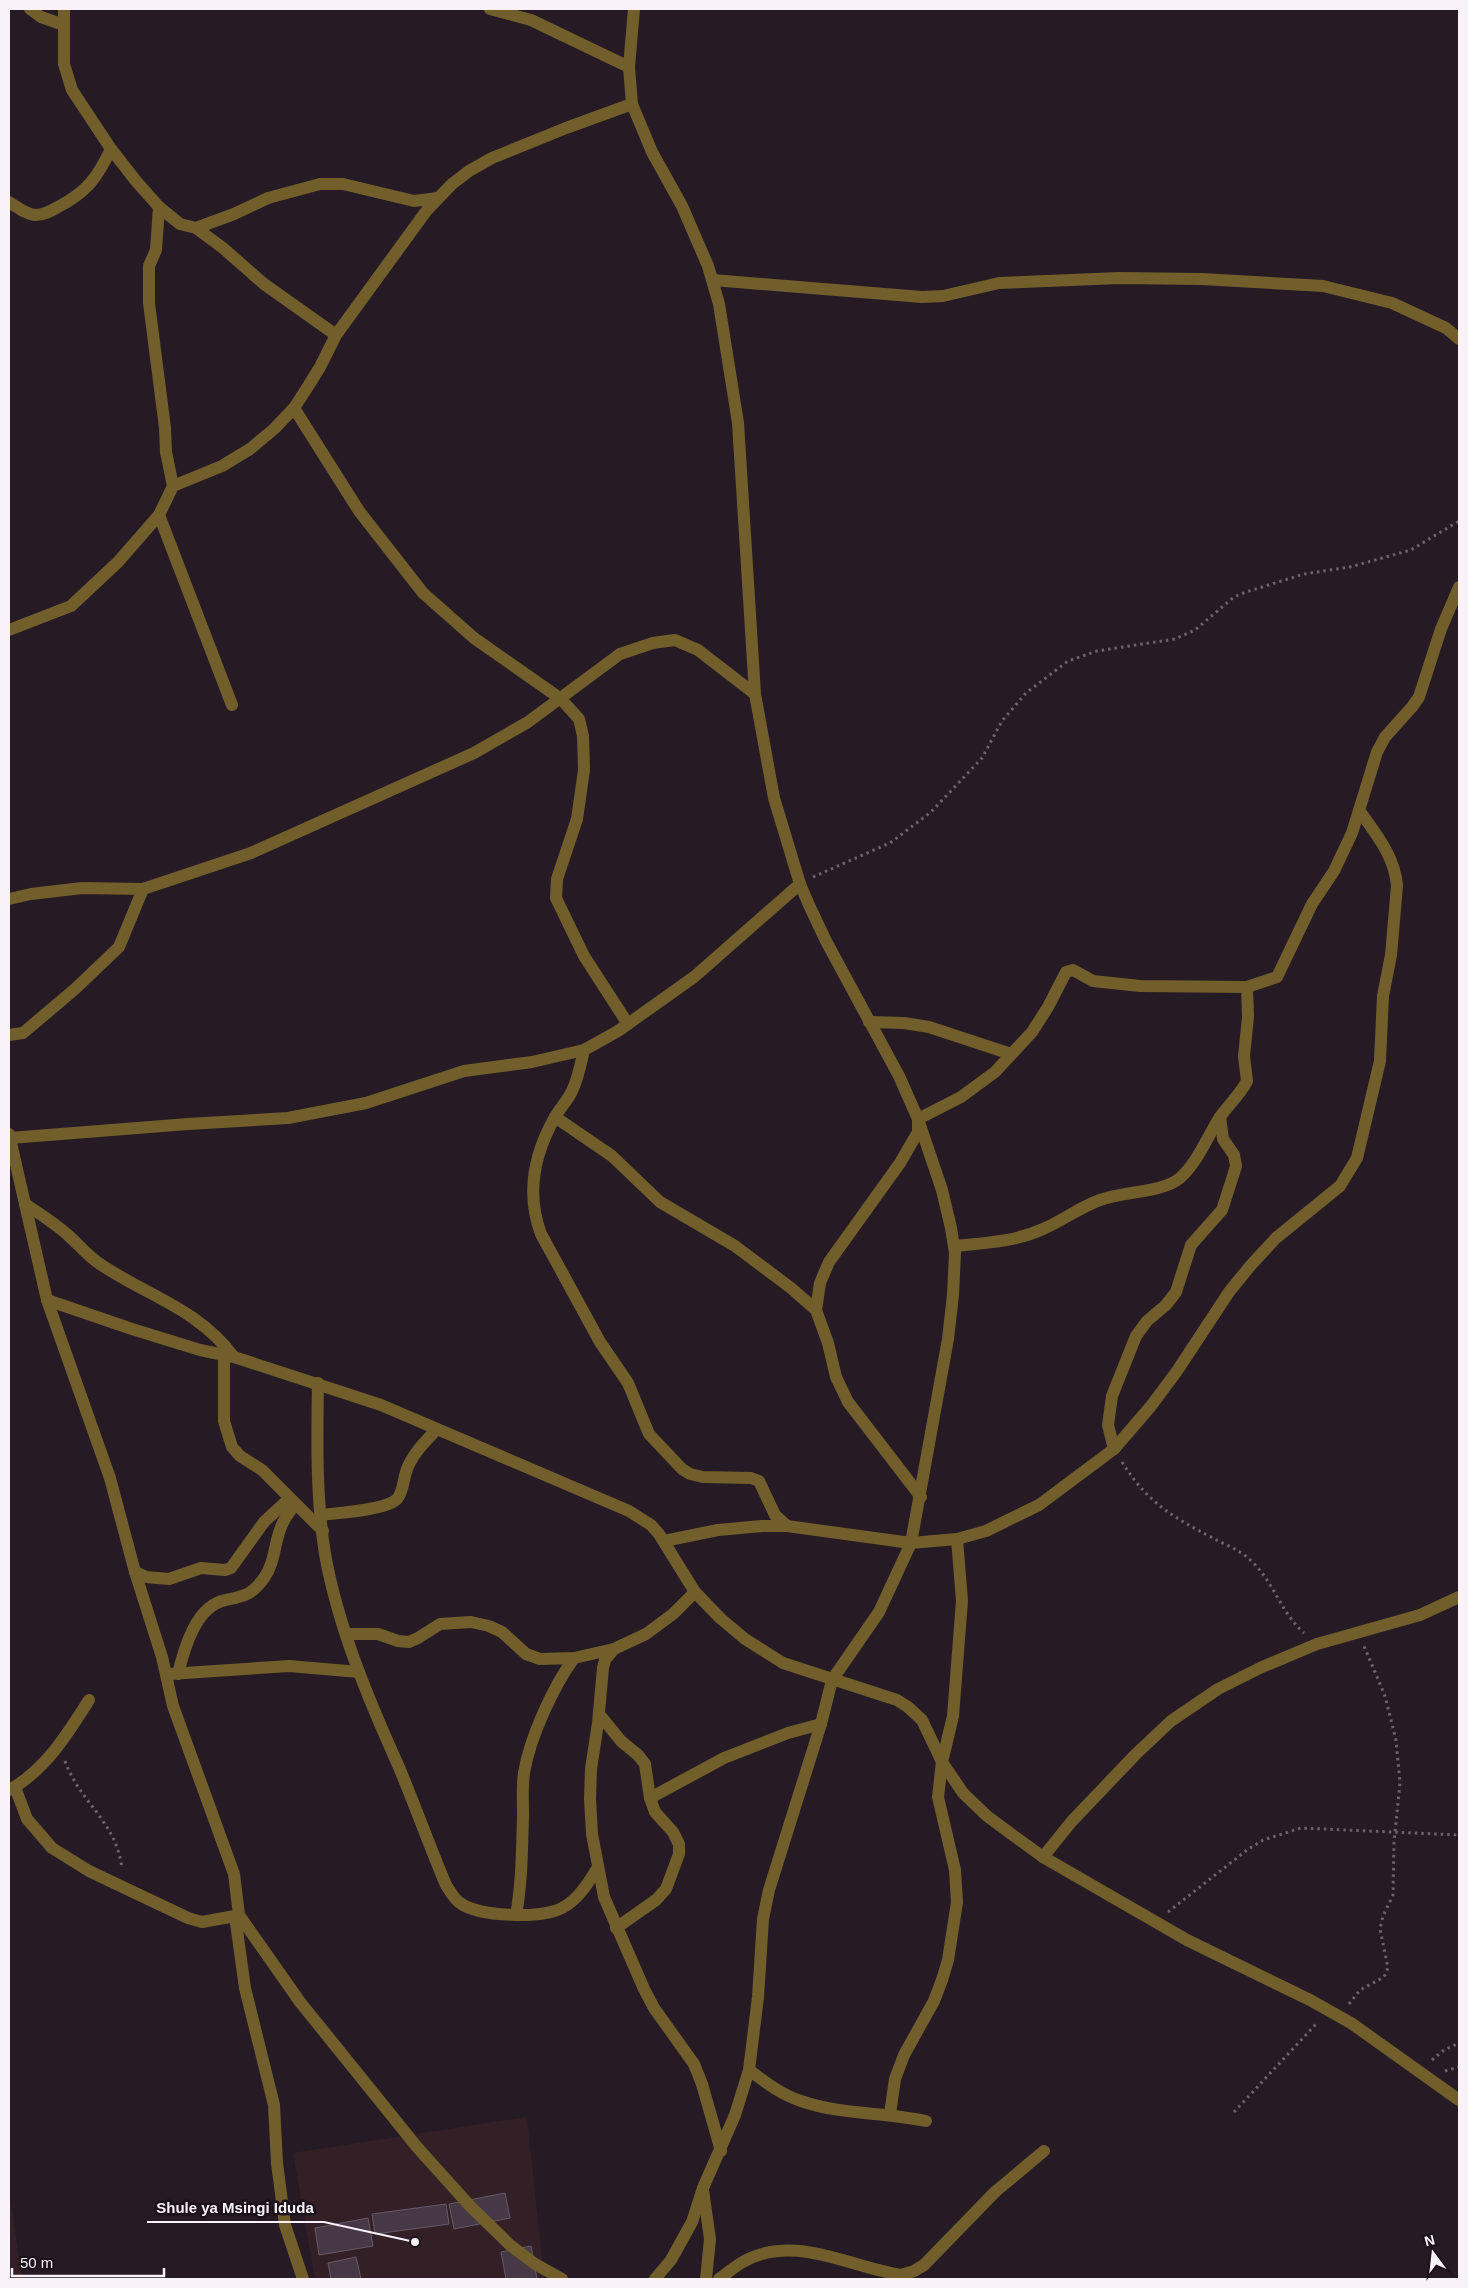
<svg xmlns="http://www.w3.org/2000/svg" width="1468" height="2288" font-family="Helvetica,sans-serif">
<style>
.education{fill:#322026}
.building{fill:#463945;stroke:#675a66}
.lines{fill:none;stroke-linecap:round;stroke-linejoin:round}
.path{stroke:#6d636c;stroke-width:3;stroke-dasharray:2.5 4;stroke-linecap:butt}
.minor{stroke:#715e2b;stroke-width:12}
.leader{fill:none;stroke:#faf2f9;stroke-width:2}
.callout-dot{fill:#faf2f9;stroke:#1c121c;stroke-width:2}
.callout-label{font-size:15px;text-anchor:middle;font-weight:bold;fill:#faf2f9;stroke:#1c121c;stroke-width:5;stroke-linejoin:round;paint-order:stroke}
</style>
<rect width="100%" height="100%" fill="#261b25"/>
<g class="education">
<path d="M527,2117l17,162h-229l-22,-126z"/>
<path d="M9,2190l13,89h-13z"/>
</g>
<g class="building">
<path d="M505,2193l5,25 -56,11 -5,-25z"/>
<path d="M446,2204l3,20 -74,10 -3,-20z"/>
<path d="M368,2218l5,28 -54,9 -4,-27z"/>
<path d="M531,2246l6,33h-31l-5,-27z"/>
<path d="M356,2257l5,22h-30l-3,-16z"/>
</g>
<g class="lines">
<g class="path">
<path d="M813,877l77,-34 41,-31 51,-54 20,-37 24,-28 42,-32 29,-10 78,-12 20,-9 39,-33 12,-5 58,-18 46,-7 61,-17 48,-29"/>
<path d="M1122,1462c25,40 49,54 89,75 12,7 27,12 37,21 26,22 31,53 56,75"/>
<path d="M65,1761c15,42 52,61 57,108"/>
<path d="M1168,1912l79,-62 16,-10 38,-12 158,7"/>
<path d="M1349,2004l11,-14 24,-13 4,-9 -8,-39 3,-13 10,-21 1,-53 6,-59 -4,-43 -11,-44 -21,-50"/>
<path d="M1432,2060l12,-10 15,-7"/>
<path d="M1445,2071l14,-4"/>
<path d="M1234,2112l83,-89"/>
</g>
<g class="minor">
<path d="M30,9l11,8 23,8"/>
<path d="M64,9v55l8,26 39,59 25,32 23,26 21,17 16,4 27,20 41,36 72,51"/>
<path d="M490,9l41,11 98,47"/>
<path d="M634,9l-5,58 3,37 20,48 30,54 26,60 11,38 19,119 17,271 19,104 26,86 9,21 17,36 73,135 19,43 24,71 9,38 4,25 -2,42 -5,44 -37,204 -32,69 -47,68 -11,44 -52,166 -6,29 -5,78 -9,73 -14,45 -32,73 -11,34 -21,38 -16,19"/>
<path d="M9,202c8,5 18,13 27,13 8,0 15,-4 22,-8 29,-15 39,-29 53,-58"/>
<path d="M159,207l-3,43 -7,16v37l16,125 1,24 7,34"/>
<path d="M196,228l38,-14 34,-16 52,-14h23l71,17 24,-3"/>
<path d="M713,280l209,17 21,-1 56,-13 120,-5 83,1 121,7 69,17 54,25 13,11"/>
<path d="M294,408l65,103 64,82 51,45 87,61 18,20 4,17 1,34 -7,49 -20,60 -1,19 28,58 44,68"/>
<path d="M159,515l73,190"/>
<path d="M9,630l62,-24 47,-44 41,-47 14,-29 49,-20 28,-17 24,-20 20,-21 13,-20 13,-21 16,-32 91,-125 25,-26 17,-13 23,-13 74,-30 66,-24"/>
<path d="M9,899l22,-5 51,-6 61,1 108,-36 223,-100 54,-31 92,-68 33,-11 22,-3 23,10 57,44"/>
<path d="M869,1022l35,1 25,4 82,27"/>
<path d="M9,1035l14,-2 52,-44 44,-42 24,-58"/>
<path d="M584,1050c-3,13 -6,29 -12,41 -4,9 -12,17 -17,26 -21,37 -29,77 -14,117l59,108 28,41 21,51 33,35 8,5 13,3 48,1 8,3 16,34 12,11"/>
<path d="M555,1117l57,39 48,46 75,44 56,42 25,22 12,33 8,34 12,25 73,95"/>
<path d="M9,1134l38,166 63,178 25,94 27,85 11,49 61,168 5,41 61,87 117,145 53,59 40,39 25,19 27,15"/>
<path d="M10,1138l178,-14 100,-6 78,-15 98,-32 68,-9 52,-12 34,-19 76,-54 106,-93"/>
<path d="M25,1204c15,10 31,20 44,32 10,9 19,20 31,28 49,33 97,44 134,93"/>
<path d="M954,1246c29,-3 61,-4 89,-17 19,-8 37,-22 57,-29 24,-9 62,-7 80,-22 18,-16 27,-41 40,-61 8,-12 20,-22 27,-36l-3,-25 4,-39 -1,-30"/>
<path d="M47,1300l85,29 68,21 34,7 147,48 248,106 22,14 8,9 36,58 25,26 25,21 38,24 114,37 11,7 14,13 20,42 21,31 24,23 27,20 29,21 144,83 123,60 41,23 108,77"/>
<path d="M816,1310l4,-27 9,-21 71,-99 18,-31v-13l43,-22 34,-25 37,-40 16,-25 18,-35 7,-2 20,11 47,5 107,1 30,-10 35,-73 22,-33 18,-38 25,-81 8,-15 27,-30 7,-10 22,-68 18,-42"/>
<path d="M224,1355v66l8,26 8,9 22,14 61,61"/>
<path d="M318,1383c-1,57 -2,115 7,171 13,73 43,144 73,211 17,40 31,80 48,120 4,6 8,14 14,18 20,14 81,16 102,5 16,-8 27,-26 36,-41"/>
<path d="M1114,1449l-6,-24 4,-29 24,-60 11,-15 19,-16 10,-13 15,-47 31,-35 11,-34 3,-10 -2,-11 -11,-16 -3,-22"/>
<path d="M321,1515c16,-2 66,-5 76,-16 7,-8 6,-20 10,-30 6,-16 19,-28 30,-40"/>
<path d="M664,1541l54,-11 44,-4h25l124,17 46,-4 29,-8 53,-26 75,-56 37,-43 26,-35 52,-79 22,-27 25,-27 64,-52 17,-28 23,-97 3,-65 8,-41 6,-69c-2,-30 -22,-53 -38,-76"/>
<path d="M135,1572l11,5 23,2 32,-11 24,2 6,-2 33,-46 25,-23"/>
<path d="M347,1634h31l20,7 11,1 9,-4 22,-14 31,-2 18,4 13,6 24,22 14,5 34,-1 40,-9 32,-15 27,-20 22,-22"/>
<path d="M614,1649l-9,11 -2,8 -5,55 -7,46 -1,30 2,35 12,63 40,92 10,19 40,56 8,20 19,67"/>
<path d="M170,1674l119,-8 70,6"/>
<path d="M178,1674c6,-25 18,-69 48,-74 18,-4 26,-5 38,-22 11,-15 10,-34 17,-51 3,-8 9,-16 14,-22"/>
<path d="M599,1714l22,27 17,14 7,9 5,34 5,14 18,20 6,12v10l-13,35 -10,11 -40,28"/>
<path d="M15,1787l12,32 25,29 37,23 99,47 14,4 33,-6 10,72 29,117 3,58 8,62 18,54"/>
<path d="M9,1790c36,-19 59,-57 80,-90"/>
<path d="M650,1798l74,-40 64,-25 33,-9"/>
<path d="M1043,1857l29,-36 64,-67 35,-33 47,-32 44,-22 55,-23 103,-29 39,-18"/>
<path d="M516,1915c6,-33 6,-66 7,-99 0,-14 -1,-29 1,-43 6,-36 29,-86 50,-115"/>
<path d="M749,2070c16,12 33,25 52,31 40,14 84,11 125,20"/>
<path d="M890,2114l5,-35 9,-24 30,-54 8,-21 6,-20 9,-58 -2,-32 -17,-73 4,-35 11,-46 9,-115 -5,-62"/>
<path d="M703,2190l7,49 -4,40"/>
<path d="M719,2279c7,-5 14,-11 22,-16 52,-31 107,4 160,12l13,-4 10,-6 71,-73 49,-41"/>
</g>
</g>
<path class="leader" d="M415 2242L324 2222H147"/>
<circle class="callout-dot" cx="415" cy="2242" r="5"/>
<g class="callout-label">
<text x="235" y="2213">Shule ya Msingi Iduda</text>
</g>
<rect width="1468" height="2288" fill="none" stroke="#faf2f9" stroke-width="20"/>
<g transform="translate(1433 2253) rotate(345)" stroke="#1c121c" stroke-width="4" paint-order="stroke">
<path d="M0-4L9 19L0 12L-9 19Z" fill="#faf2f9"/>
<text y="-8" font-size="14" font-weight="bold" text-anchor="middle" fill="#faf2f9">N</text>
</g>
<path d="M12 2268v8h152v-8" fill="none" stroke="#faf2f9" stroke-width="2.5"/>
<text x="20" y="2268" font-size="15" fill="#faf2f9" stroke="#1c121c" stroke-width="4" paint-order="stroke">50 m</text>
</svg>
